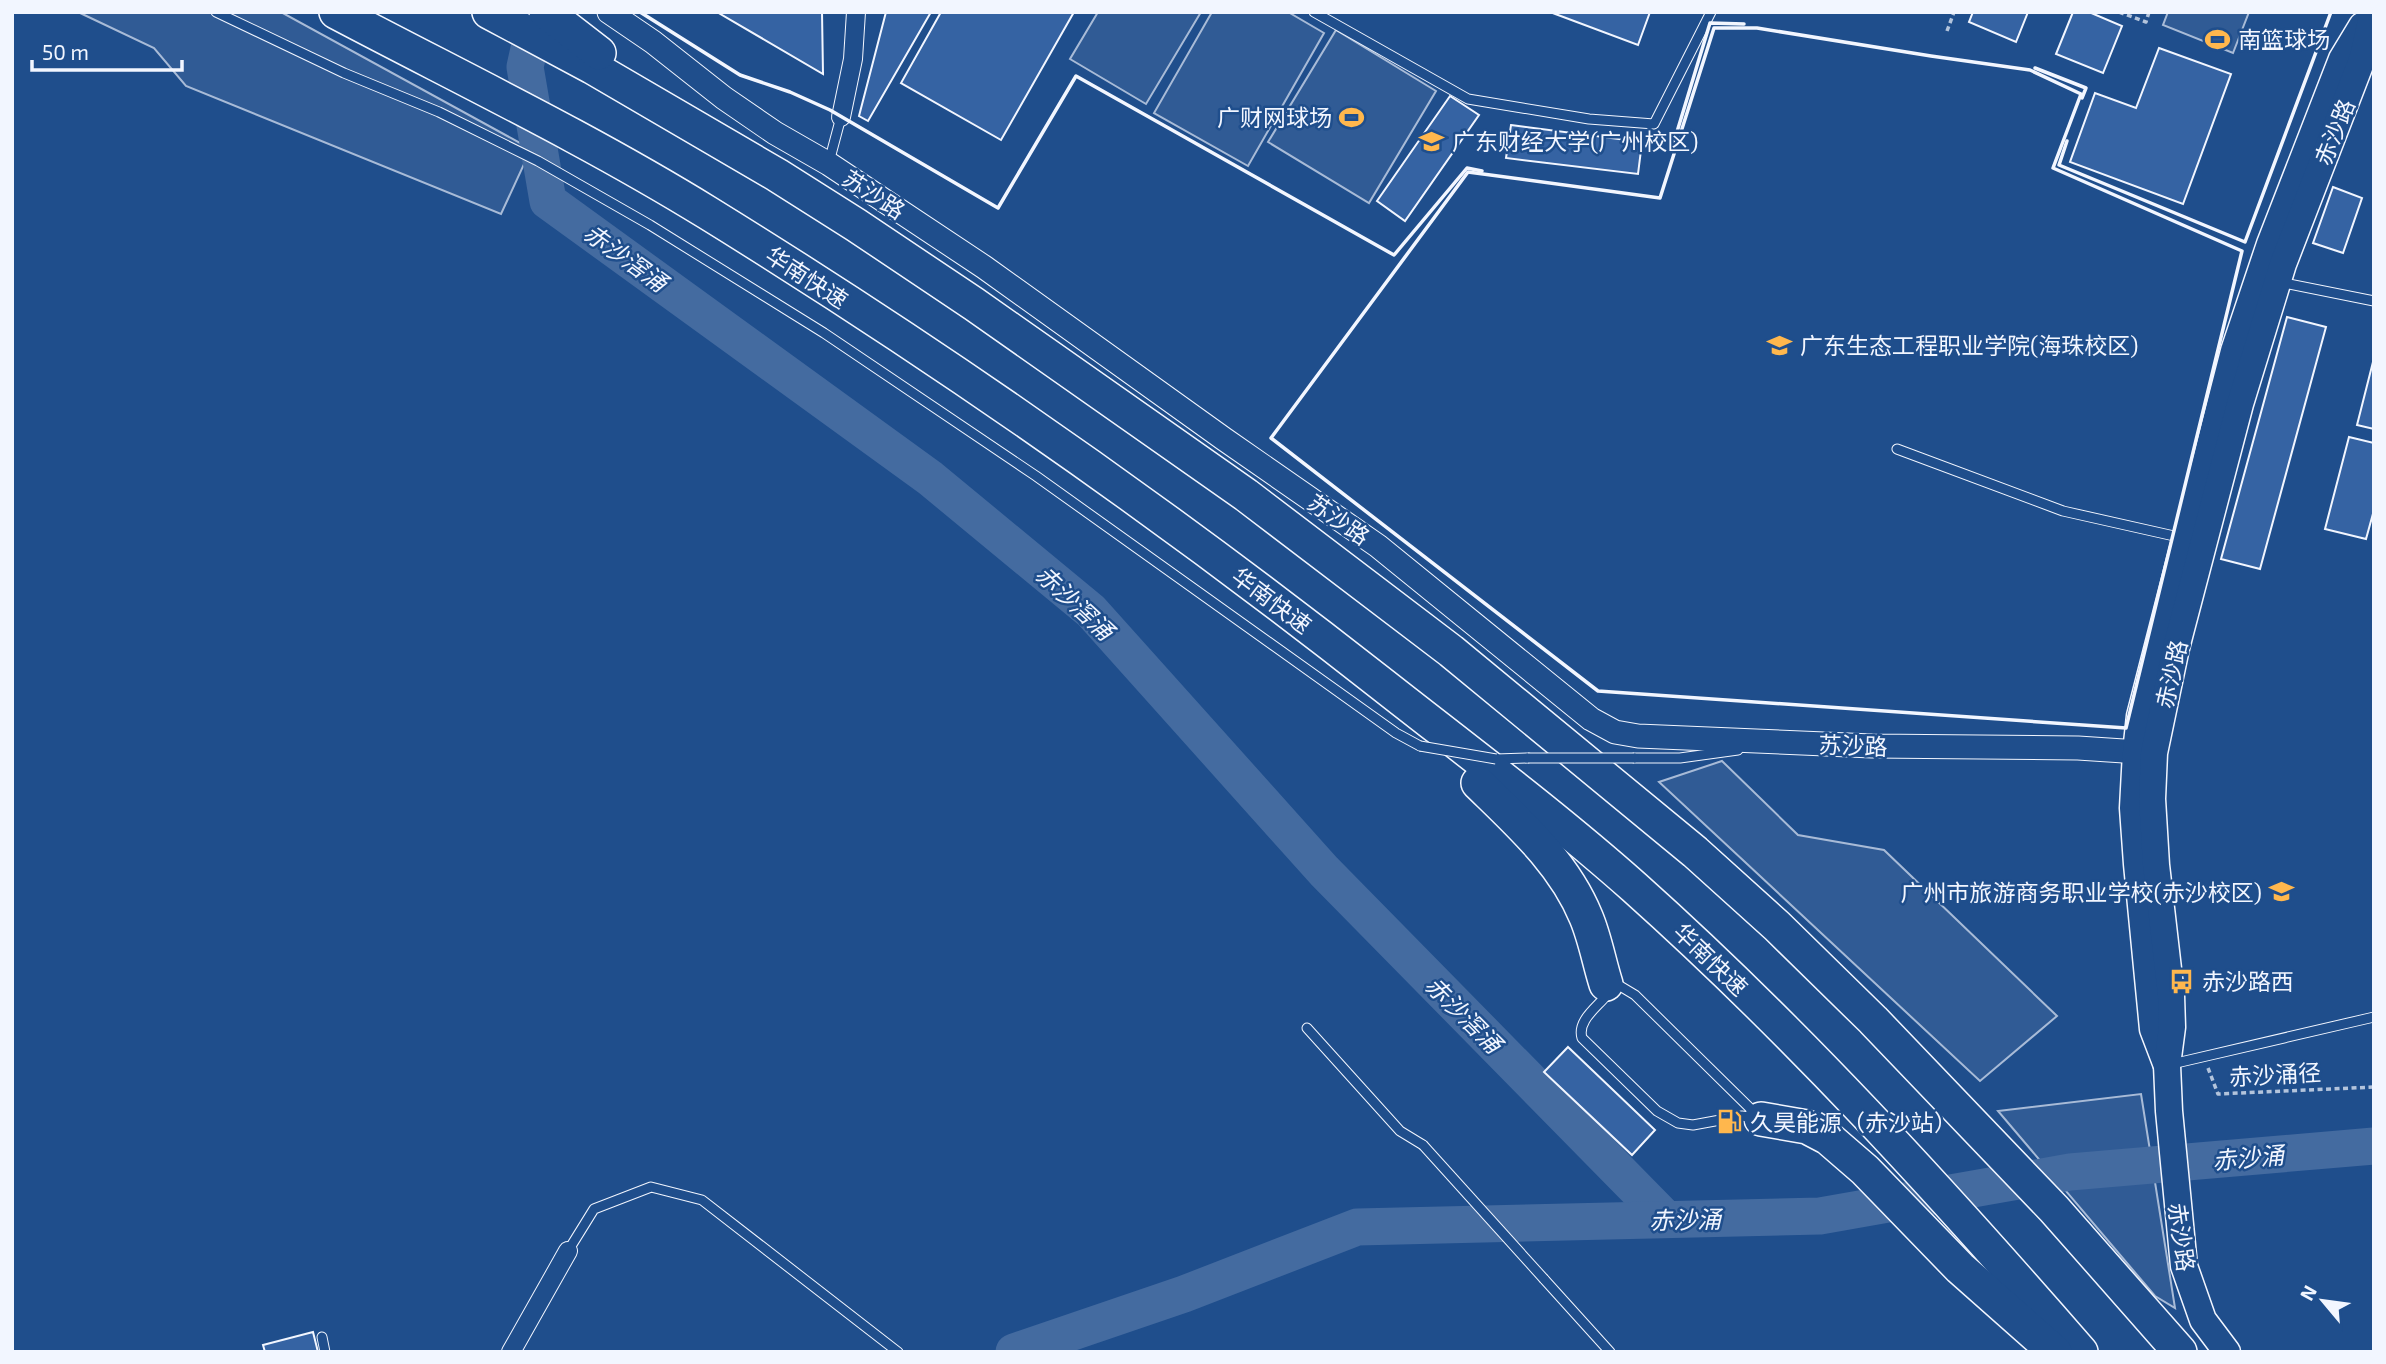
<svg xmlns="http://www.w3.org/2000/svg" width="2386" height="1364" font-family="'Exo 2','Noto Sans SC',sans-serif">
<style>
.built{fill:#305b95;stroke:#a8bbd7;stroke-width:2}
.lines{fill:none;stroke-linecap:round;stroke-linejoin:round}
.river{stroke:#446ba0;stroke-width:37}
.building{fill:#3563a3;stroke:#f2f6ff;stroke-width:2}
.service-casing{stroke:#f2f6ff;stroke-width:11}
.minor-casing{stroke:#f2f6ff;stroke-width:20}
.tertiary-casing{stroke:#f2f6ff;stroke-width:25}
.secondary-casing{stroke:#f2f6ff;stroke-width:29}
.motorway-casing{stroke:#f2f6ff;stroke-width:36}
.path{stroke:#b3c4dc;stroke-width:3.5;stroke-dasharray:5 3.5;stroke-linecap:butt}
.service{stroke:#1f4e8c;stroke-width:9}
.minor{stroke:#1f4e8c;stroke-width:18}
.tertiary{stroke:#1f4e8c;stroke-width:23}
.secondary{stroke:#1f4e8c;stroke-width:26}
.motorway{stroke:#1f4e8c;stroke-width:33}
.service-bridge-casing{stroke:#f2f6ff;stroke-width:11;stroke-linecap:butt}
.service-bridge{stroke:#1f4e8c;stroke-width:9}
.wall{stroke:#f2f6ff;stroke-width:3.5}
.labels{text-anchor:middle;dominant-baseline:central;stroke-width:5;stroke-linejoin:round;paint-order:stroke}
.poi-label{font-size:23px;fill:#f2f6ff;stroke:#1f4e8c;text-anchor:start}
.street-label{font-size:23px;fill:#f2f6ff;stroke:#1f4e8c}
.water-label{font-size:24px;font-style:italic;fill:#f2f6ff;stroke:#1f4e8c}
</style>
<rect width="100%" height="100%" fill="#1f4e8c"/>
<g class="built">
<path d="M78,12h203l250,137 -30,65 -315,-128 -32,-38z"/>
<path d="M1098,12h103l-55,92 -76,-45z"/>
<path d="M1212,12h76l36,21 -76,133 -94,-53z"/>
<path d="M2168,12h81l-16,41 -70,-28z"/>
<path d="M1336,30l100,61 -67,112 -101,-61z"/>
<path d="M1722,761l76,74 86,15 173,166 -77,65 -321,-299z"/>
<path d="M2141,1094l34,214 -20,-12 -157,-185z"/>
</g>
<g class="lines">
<g class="river">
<path d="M537,12l-12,55 23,134 382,277 161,133 233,260 342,348"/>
<path d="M1014,1352l170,-58 173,-67 463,-11 250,-44 304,-26"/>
</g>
</g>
<g class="building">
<path d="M717,12h105l1,62z"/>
<path d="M886,12h45l-63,109 -9,-5z"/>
<path d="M941,12h133l-73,128 -100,-57z"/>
<path d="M1550,12h100l-12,33z"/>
<path d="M1973,12h55l-12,30 -47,-20z"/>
<path d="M2073,12h16l33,14 -19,47 -47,-19z"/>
<path d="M2159,48l72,26 -48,130 -113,-42 25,-69 41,15z"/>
<path d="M1450,96l29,19 -74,106 -28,-20z"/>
<path d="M1511,125l131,17 -4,32 -132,-16z"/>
<path d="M2333,187l29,11 -19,55 -30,-10z"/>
<path d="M2287,317l39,10 -66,242 -39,-10z"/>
<path d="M2374,358v71l-17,-4z"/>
<path d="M2349,437l25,6v67l-8,29 -41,-10z"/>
<path d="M1568,1047l87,83 -23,25 -88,-83z"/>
<path d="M313,1332l5,20h-53l-2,-7z"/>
</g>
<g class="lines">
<defs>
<g id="service">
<path d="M216,12l128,61 95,39 99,49 112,64 174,108 212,143 360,257 24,13"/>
<path d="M1314,12l154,87 121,20 65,5 57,-112"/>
<path d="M829,162l12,-45"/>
<path d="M2279,282l95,19"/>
<path d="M1897,449l166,62 120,27"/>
<path d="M1634,758h46l58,-8"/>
<path d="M1496,759l32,-1"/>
<path d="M1606,984l14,2 15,9 126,124 -19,-3 -49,9 -15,-2 -21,-12 -75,-73c-5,-17 14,-30 24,-42z"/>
<path d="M1307,1028l93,103 23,14"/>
<path d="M2172,1064l202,-47"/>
<path d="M568,1251l26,-42 57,-22 51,13 196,152"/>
<path d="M1544,1279l66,73"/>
<path d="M322,1337l3,15"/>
</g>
<g id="minor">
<path d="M841,117l12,-58 3,-47"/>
<path d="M511,1352l57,-101"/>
</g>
<path id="tertiary" d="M609,12l44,30 71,56 51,35 54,31 155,103 240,172 154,107 213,173 24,13 23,4 234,10 206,2 76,5"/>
<g id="secondary">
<path d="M2166,1063l-13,-34 -16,-165 -4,-56 3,-56 4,-36 94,-365 36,-107 72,-185 20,-33"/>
<path d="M2227,1352l-24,-32 -19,-54 -15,-155 -2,-46 5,-38 -1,-32 -15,-130 -4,-66 2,-46 22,-105 64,-244 43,-140 80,-207 10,-45"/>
</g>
<g id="motorway">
<path d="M336,12c125,66 252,127 372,201 233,144 459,302 675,472 84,66 171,131 251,202 160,143 306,303 447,465"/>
<path d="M489,12l103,55 185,108 79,50 118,79 272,191 205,156 244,201 82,74 96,94 181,189 126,143"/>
<path d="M546,12l53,41"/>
<path d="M1478,783c41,40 86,80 108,134 9,21 13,45 20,67"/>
<path d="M1761,1119l46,8 21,11 37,32 95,98 95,84"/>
</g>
</defs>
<use href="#service" class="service-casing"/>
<use href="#minor" class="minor-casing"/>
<use href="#tertiary" class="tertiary-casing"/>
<use href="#secondary" class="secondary-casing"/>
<use href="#motorway" class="motorway-casing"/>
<g class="path">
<path d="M2119,12l27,10 3,-10"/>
<path d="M1947,31l7,-19"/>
<path d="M2208,1068l10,26 156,-7"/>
</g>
<use href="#service" class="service"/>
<use href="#minor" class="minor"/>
<use href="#tertiary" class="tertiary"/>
<use href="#secondary" class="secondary"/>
<use href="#motorway" class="motorway"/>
<defs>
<g id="service-bridge">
<path d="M1420,746l76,13"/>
<path d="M1528,758h106"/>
<path d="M1423,1145l121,134"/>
</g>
</defs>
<use href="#service-bridge" class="service-bridge-casing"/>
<use href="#service-bridge" class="service-bridge"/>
<g class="wall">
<path d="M640,12l100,63 50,17 40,18 168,98 78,-132 318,179 73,-87 15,3"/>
<path d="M1714,28h43l174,28 99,14 51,24 -28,74 189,83 -116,477 -528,-37 -327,-253 197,-266 192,26z"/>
<path d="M2035,68l51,20 -4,10"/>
<path d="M2067,141l-8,24 186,77 86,-230"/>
<path d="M1673,145l37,-122 34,1"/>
</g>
</g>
<defs>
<symbol id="stadium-bare" viewBox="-9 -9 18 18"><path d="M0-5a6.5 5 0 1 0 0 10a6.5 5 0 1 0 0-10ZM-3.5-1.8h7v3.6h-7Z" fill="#ffb74d" stroke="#1f4e8c" stroke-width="2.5" paint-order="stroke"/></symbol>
<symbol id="university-bare" viewBox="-9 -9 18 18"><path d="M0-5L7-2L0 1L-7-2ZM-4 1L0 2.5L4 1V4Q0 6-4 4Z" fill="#ffb74d" stroke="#1f4e8c" stroke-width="2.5" paint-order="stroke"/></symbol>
<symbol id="school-bare" viewBox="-9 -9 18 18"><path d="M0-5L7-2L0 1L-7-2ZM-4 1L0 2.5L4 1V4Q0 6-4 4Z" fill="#ffb74d" stroke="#1f4e8c" stroke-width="2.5" paint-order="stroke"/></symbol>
<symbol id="bus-bare" viewBox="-9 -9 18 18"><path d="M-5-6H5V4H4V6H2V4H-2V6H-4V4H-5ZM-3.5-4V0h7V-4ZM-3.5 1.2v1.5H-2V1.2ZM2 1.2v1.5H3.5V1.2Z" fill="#ffb74d" stroke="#1f4e8c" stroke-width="2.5" paint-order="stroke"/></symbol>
<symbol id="fuel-bare" viewBox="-9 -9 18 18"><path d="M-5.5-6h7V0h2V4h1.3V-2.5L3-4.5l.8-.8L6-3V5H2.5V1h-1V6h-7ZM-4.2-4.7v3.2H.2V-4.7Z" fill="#ffb74d" stroke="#1f4e8c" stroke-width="2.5" paint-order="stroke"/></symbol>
</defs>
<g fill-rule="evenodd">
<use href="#stadium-bare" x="2200" y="22" width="35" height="35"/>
<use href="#stadium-bare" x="1334" y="100" width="35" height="35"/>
<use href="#university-bare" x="1414" y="124" width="35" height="35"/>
<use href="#university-bare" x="1762" y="328" width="35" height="35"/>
<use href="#school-bare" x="2264" y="874" width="35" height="35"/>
<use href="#bus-bare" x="2164" y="964" width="35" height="35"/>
<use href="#fuel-bare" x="1712" y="1104" width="35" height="35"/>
</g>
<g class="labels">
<g class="poi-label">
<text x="2238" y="39">南篮球场</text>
<text x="1332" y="117" text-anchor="end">广财网球场</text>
<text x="1452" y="141">广东财经大学(广州校区)</text>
<text x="1800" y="345">广东生态工程职业学院(海珠校区)</text>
<text x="2262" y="892" text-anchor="end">广州市旅游商务职业学校(赤沙校区)</text>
<text x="2202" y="981">赤沙路西</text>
<text x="1750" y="1122">久昊能源（赤沙站）</text>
</g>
<g class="street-label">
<text transform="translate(2334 132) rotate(-68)">赤沙路</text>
<text transform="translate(874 194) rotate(33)">苏沙路</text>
<text transform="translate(807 277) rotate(33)">华南快速</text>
<text transform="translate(1339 519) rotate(35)">苏沙路</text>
<text transform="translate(1272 600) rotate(37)">华南快速</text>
<text transform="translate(2171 674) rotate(-77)">赤沙路</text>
<text transform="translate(1853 745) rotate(2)">苏沙路</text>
<text transform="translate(1711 959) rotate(44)">华南快速</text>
<text transform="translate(2275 1074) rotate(-3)">赤沙涌径</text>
<text transform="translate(2182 1237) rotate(82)">赤沙路</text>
</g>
<g class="water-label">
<text transform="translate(626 257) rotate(36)">赤沙滘涌</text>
<text transform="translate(1075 602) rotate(43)">赤沙滘涌</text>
<text transform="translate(1464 1014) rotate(45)">赤沙滘涌</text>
<text transform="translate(2248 1157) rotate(-5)">赤沙涌</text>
<text transform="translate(1685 1219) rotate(-1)">赤沙涌</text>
</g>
</g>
<rect width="2386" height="1364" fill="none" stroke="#f2f6ff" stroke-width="28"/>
<g transform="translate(2323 1301) rotate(299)" stroke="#1f4e8c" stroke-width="5" paint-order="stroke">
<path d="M0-5L12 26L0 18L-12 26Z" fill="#f2f6ff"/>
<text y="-10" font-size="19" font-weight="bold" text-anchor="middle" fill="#f2f6ff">N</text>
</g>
<path d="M32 60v10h150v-10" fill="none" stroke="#f2f6ff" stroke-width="3.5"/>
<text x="42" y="60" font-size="21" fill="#f2f6ff" stroke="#1f4e8c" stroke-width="5" paint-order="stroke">50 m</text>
</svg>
